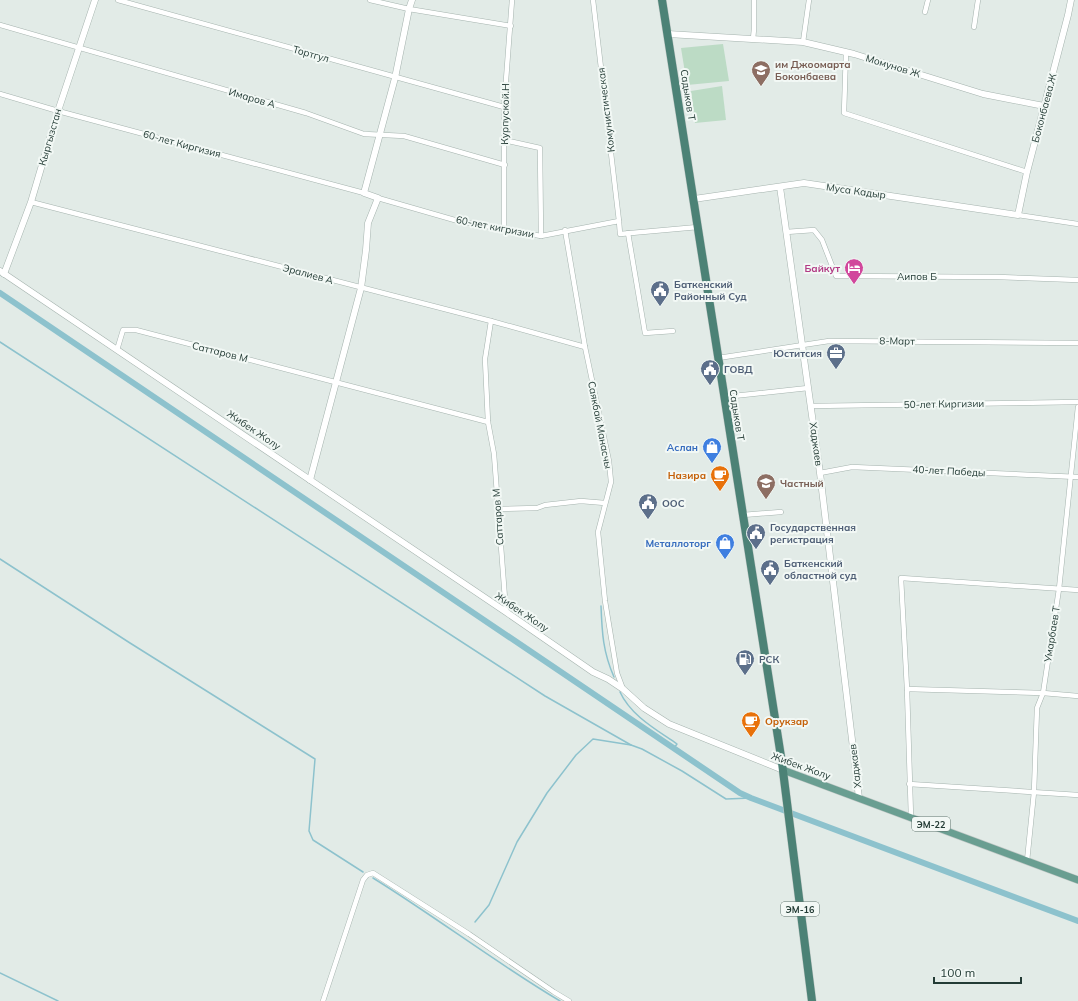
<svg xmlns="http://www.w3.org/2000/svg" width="1078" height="1001" font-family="Mulish,sans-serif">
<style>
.green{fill:#bcdbc5}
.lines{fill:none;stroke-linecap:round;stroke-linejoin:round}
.stream{stroke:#8dc2cd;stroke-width:1.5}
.canal{stroke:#8dc2cd;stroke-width:6}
.minor-casing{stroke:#a5b3ae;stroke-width:5.5}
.tertiary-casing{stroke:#a5b3ae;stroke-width:7}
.primary-casing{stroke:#c1c8c6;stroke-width:8}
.trunk-casing{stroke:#c1c8c6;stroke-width:9}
.minor{stroke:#fff;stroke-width:4.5}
.tertiary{stroke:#fff;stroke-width:6}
.primary{stroke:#699e91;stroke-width:7}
.trunk{stroke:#4c8276;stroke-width:8}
.labels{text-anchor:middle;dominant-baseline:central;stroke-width:4;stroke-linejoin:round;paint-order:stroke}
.shield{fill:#f2f8f5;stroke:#61746f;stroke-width:1}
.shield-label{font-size:9px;font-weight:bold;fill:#233b35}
.street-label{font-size:10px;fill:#233b35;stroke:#f2f8f5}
.education-label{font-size:10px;font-weight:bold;fill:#785e54;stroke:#f2f8f5;text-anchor:start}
.hotel-label{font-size:10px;font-weight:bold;fill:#b23c85;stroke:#f2f8f5;text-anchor:end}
.service-label{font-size:10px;font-weight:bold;fill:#4e5e75;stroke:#f2f8f5;text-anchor:start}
.shop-label{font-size:10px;font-weight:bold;fill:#366cbe;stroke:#f2f8f5;text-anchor:end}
.food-label{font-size:10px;font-weight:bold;fill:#c56008;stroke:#f2f8f5;text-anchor:end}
</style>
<rect width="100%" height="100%" fill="#e2ebe7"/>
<g class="green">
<path d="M723,44l6,37 -42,4 -6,-37z"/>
<path d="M722,86l4,34 -31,3 -4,-32z"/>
</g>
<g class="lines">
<g class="stream">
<path d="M0,342l545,354 86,49"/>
<path d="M0,559l130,84 185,116 -6,72 4,9 50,32"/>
<path d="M601,606c1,27 2,46 13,71"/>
<path d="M620,692c11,24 37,38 57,52l-3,4"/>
<path d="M373,878c63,39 123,85 187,123"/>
<path d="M475,922l14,-17 28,-63 30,-49 29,-38 17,-16 38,6 11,4 40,22 44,28 25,-1"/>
<path d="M0,973l58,28"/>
</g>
<path class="canal" d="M0,293l740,500 11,5 327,123"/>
<defs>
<g id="minor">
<path d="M118,0l386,107"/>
<path d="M370,0l39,9 102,17"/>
<path d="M593,0l26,221"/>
<path d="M925,12l3,-12"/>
<path d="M0,25l306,88 58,21 40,2 101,29"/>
<path d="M974,27l4,-27"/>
<path d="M753,39l1,-10v-29"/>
<path d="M803,42l6,-42"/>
<path d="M846,52l-2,61 183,59"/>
<path d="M0,94l58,17 306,82"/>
<path d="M504,140l36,8 1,88"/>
<path d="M378,198l80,23 83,15 78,-15 1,13 78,-7"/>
<path d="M31,202l460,119 94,26"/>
<path d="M1018,215l60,9"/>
<path d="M504,229v-122l8,-107"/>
<path d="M565,230l20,117 24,114 2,21 -13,50 7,69 12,72 6,16"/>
<path d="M786,232l28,-2 8,10 14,36 162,1 80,3"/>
<path d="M628,233l17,100 28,-2"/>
<path d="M491,321l-6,38 3,63 6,32 12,158"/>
<path d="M117,350l6,-20h13l352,92"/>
<path d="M718,358l111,-17 249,2"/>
<path d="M724,397l84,-9"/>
<path d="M811,406l267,-4"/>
<path d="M820,473l32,-6 226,10"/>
<path d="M497,509l40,-1 8,-3 36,-4 24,2"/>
<path d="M743,515l38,-3"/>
<path d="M907,689l136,4 35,3"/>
<path d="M909,784l169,11"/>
<path d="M911,817l-4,-128 -6,-111 177,12"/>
<path d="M1027,861l7,-69 3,-84 6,-15 16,-104 19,-182"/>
<path d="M323,1001l40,-121 4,-5 6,-2 96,61 85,58 15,9"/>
</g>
<g id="tertiary">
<path d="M668,34l135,8 51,12 129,40 61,12"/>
<path d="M780,187l40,286 39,325"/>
<path d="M694,199l110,-16 214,32 9,-43 41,-157 3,-15"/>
<path d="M0,271l506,341 87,60 15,7 15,10 21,19 25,16 114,46"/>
<path d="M4,274l27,-72 27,-91 37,-111"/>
<path d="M310,480l51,-192 5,-38 2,-27 10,-25 -14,-5 31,-115 14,-69 3,-9"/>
</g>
<path id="primary" d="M783,770l295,110"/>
<path id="trunk" d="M662,0l120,763 30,238"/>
</defs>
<use href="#minor" class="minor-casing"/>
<use href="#tertiary" class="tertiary-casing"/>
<use href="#primary" class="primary-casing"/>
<use href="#trunk" class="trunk-casing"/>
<use href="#minor" class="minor"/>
<use href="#tertiary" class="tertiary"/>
<use href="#primary" class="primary"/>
<use href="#trunk" class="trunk"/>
</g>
<defs>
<symbol id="school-pin" viewBox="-11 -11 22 30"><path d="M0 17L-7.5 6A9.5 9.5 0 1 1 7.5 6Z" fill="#8d6e63" stroke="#f2f8f5"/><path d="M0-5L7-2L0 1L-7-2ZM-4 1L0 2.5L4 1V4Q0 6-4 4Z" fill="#fff"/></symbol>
<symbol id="hotel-pin" viewBox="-11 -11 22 30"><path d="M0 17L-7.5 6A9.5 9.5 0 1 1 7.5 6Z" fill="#d1479c" stroke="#f2f8f5"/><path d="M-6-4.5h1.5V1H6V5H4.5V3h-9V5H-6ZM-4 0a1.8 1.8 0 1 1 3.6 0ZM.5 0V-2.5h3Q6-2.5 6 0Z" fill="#fff"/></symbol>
<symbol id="civic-pin" viewBox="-11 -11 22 30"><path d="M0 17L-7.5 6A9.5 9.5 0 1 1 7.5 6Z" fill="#5c6f8a" stroke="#f2f8f5"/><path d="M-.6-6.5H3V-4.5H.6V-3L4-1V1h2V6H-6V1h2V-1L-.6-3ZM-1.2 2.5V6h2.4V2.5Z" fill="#fff"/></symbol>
<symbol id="office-pin" viewBox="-11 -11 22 30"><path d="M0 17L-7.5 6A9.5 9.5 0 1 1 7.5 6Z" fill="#5c6f8a" stroke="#f2f8f5"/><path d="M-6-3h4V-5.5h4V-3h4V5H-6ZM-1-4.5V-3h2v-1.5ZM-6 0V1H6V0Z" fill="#fff"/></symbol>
<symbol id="shop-pin" viewBox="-11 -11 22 30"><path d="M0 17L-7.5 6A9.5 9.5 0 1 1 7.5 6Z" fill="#3f7fe0" stroke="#f2f8f5"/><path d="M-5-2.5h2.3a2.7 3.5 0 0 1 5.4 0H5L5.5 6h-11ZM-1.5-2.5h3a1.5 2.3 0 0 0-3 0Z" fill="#fff"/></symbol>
<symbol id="cafe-pin" viewBox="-11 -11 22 30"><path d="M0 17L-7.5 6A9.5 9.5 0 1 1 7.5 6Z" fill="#e8710a" stroke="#f2f8f5"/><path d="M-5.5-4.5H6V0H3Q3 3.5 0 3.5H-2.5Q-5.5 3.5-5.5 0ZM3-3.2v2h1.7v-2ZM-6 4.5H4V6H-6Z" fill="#fff"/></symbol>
<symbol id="fuel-pin" viewBox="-11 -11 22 30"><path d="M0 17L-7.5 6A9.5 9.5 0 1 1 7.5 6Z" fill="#5c6f8a" stroke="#f2f8f5"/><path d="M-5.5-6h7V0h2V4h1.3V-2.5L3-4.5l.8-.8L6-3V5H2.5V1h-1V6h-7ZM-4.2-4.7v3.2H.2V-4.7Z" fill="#fff"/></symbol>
</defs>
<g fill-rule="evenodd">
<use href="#school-pin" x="750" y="59" width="22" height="30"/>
<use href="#hotel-pin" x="843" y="257" width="22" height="30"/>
<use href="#civic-pin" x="649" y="279" width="22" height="30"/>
<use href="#office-pin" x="825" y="342" width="22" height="30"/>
<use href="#civic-pin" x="699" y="358" width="22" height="30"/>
<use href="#shop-pin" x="701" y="436" width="22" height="30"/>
<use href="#cafe-pin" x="709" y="464" width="22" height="30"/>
<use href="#school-pin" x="755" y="472" width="22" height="30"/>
<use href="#civic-pin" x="637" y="492" width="22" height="30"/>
<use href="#civic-pin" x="745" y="522" width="22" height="30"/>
<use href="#shop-pin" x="714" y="532" width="22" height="30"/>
<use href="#civic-pin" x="759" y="558" width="22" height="30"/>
<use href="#fuel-pin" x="734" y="648" width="22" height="30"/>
<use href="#cafe-pin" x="740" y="710" width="22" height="30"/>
</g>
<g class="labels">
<g class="shield">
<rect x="912" y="817" width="38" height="14" rx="3"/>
<rect x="781" y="902" width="38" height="14" rx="3"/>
</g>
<g class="shield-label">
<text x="931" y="824">ЭМ-22</text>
<text x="800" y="909">ЭМ-16</text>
</g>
<g class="street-label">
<text transform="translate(311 54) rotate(16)">Тортгул</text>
<text transform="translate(893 66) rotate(17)">Момунов Ж</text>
<text transform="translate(688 95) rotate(81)">Садыков Т</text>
<text transform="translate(252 98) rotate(16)">Имаров А</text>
<text transform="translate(1044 108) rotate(-75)">Боконбаева.Ж</text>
<text transform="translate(606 110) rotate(-97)">Комунистическая</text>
<text transform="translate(505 114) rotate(-89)">Курпуской.Н</text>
<text transform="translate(50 137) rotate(-74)">Кыргызстан</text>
<text transform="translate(182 144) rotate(15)">60-лет Киргизия</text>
<text transform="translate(856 191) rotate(8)">Муса Кадыр</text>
<text transform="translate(495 227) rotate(11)">60-лет кигризии</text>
<text transform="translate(308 274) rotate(15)">Эралиев А</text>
<text x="917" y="276">Аипов Б</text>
<text transform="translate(897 341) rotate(1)">8-Март</text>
<text transform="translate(220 352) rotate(14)">Саттаров М</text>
<text transform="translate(944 404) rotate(-1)">50-лет Киргизии</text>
<text transform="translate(737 415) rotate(81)">Садыков Т</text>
<text transform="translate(600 425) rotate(79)">Саякбай Манасчы</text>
<text transform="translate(254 430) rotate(34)">Жибек Жолу</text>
<text transform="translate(816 444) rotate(82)">Хаджаев</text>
<text transform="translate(949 471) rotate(3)">40-лет Пабеды</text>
<text transform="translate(498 517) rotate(-94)">Саттаров М</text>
<text transform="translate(522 612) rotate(34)">Жибек Жолу</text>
<text transform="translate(1052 634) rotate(-81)">Умарбаев Т</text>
<text transform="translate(801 766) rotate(20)">Жибек Жолу</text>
<text transform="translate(855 766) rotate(-97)">Хаджаев</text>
</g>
<g class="education-label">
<text x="775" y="64">им Джоомарта<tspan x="775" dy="12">Боконбаева</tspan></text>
<text x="780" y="483">Частный</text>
</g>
<g class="hotel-label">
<text x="840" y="268">Байкут</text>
</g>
<g class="service-label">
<text x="674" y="284">Баткенский<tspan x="674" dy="12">Районный Суд</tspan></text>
<text x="822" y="353" text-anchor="end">Юститсия</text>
<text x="724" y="369">ГОВД</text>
<text x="662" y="503">ООС</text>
<text x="770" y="527">Государственная<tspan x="770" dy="12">регистрация</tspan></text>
<text x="784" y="563">Баткенский<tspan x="784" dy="12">областной суд</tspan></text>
<text x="759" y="659">РСК</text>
</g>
<g class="shop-label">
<text x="698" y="447">Аслан</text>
<text x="711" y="543">Металлоторг</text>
</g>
<g class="food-label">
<text x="706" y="475">Назира</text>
<text x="765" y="721" text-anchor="start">Орукзар</text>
</g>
</g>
<path d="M934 977v6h87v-6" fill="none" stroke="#233b35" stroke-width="2"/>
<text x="940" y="977" font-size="12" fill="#233b35" stroke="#f2f8f5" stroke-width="3" paint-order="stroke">100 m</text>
</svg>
